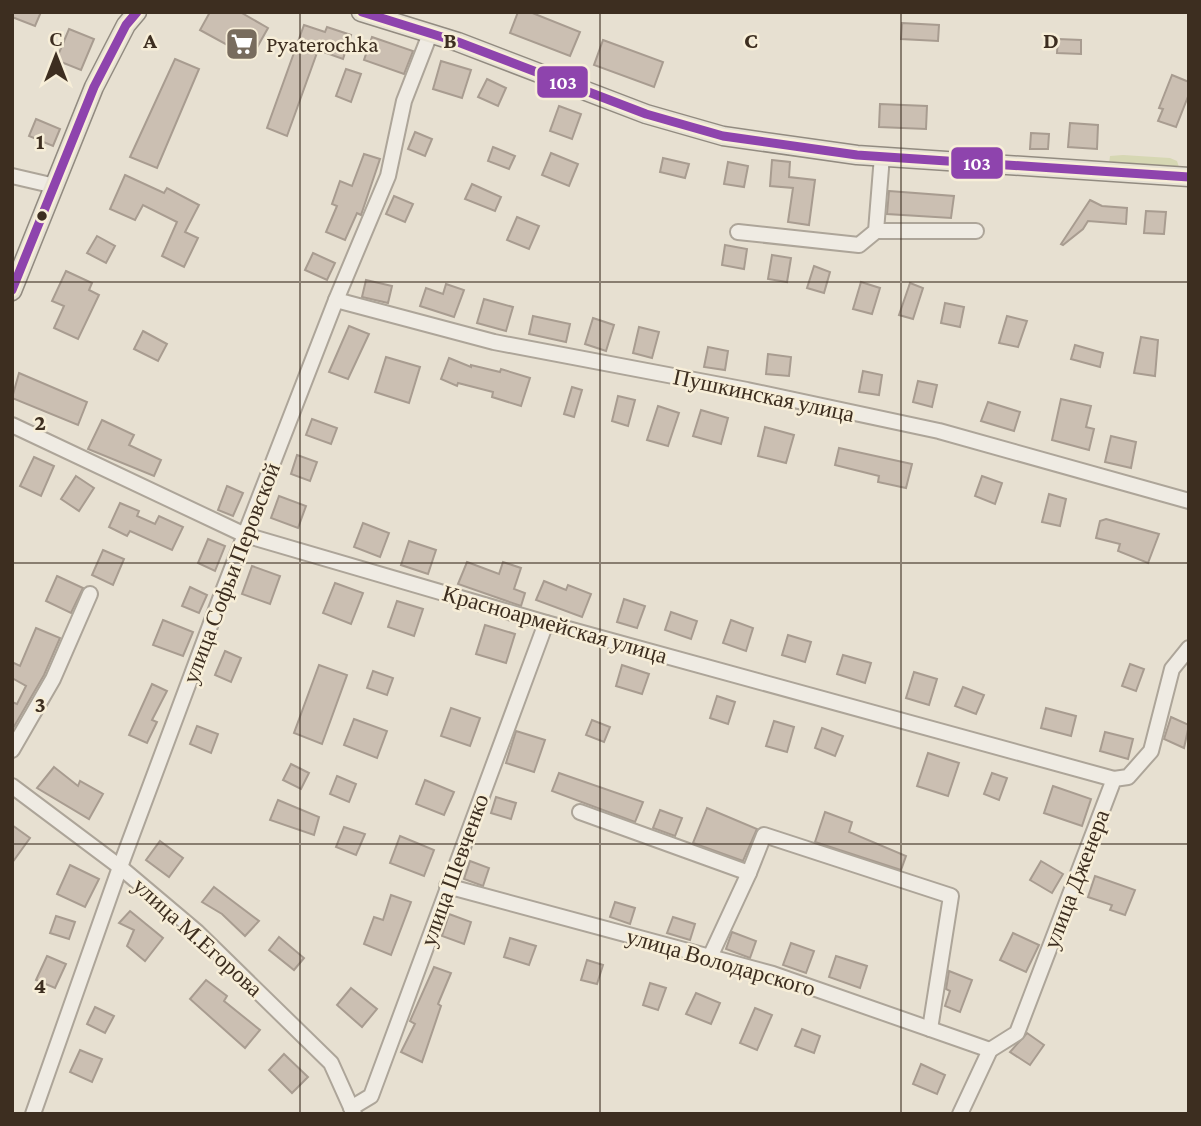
<svg xmlns="http://www.w3.org/2000/svg" width="1201" height="1126" font-family="'Crimson Pro',serif">
<style>
.green{fill:#d6d7b3}
.building{fill:#cbbfb2;stroke:#a89c90;stroke-width:2}
.lines{fill:none;stroke-linecap:round;stroke-linejoin:round}
.minor-casing{stroke:#ada599;stroke-width:18}
.major-casing{stroke:#928b80;stroke-width:21}
.minor{stroke:#efebe3;stroke-width:14}
.major{stroke:#e6e1d4;stroke-width:18}
.bus-1-casing{stroke:#f7eed8;stroke-width:14}
.bus-1{stroke:#8e44ad;stroke-width:9}
.grid{fill:none;stroke:#3d2e20;stroke-width:2;stroke-opacity:0.55}
.bus-dot{fill:#3d2e20;stroke:#f7eed8;stroke-width:2.5}
.labels{text-anchor:middle;dominant-baseline:central;stroke-width:5;stroke-linejoin:round;paint-order:stroke}
.poi-label{font-size:23px;fill:#3d2e20;stroke:#f7eed8;text-anchor:start}
.street-label{font-size:23px;fill:#3d2e20;stroke:#f7eed8}
.grid-label{font-size:23px;text-anchor:middle;font-weight:bold;fill:#3d2e20;stroke:#f7eed8;stroke-width:5;stroke-linejoin:round;paint-order:stroke}
.line-badge{stroke:#f7eed8;stroke-width:2.5}
.badge-label{font-size:19px;text-anchor:middle;font-weight:bold;fill:#fff}
</style>
<rect width="100%" height="100%" fill="#e7e0d1"/>
<path class="green" d="M1123,155l47,3 7,3 2,6 -5,2 -65,-5 1,-8z"/>
<g class="building">
<path d="M12,12h29l-6,14 -23,-9z"/>
<path d="M210,12h30l28,16 -17,30 -51,-28z"/>
<path d="M518,12h12l50,20 -10,24 -60,-23z"/>
<path d="M902,23l37,2 -1,16 -37,-2z"/>
<path d="M304,25l21,7 2,-5 24,8 -8,24 -25,-9 -31,86 -20,-8z"/>
<path d="M69,29l25,10 -13,31 -25,-10z"/>
<path d="M372,37l41,14 -9,23 -40,-14z"/>
<path d="M1058,39l23,1v14l-24,-1z"/>
<path d="M603,40l60,22 -9,25 -60,-22z"/>
<path d="M175,59l24,10 -42,99 -27,-11z"/>
<path d="M441,61l30,9 -9,28 -29,-9z"/>
<path d="M346,69l15,5 -10,28 -15,-6z"/>
<path d="M1172,75l17,7v12l-13,33 -18,-6 5,-12 -4,-1z"/>
<path d="M487,79l19,9 -8,18 -20,-9z"/>
<path d="M880,104l47,2 -1,23 -47,-2z"/>
<path d="M559,106l22,8 -9,25 -22,-8z"/>
<path d="M36,119l24,10 -7,17 -24,-10z"/>
<path d="M1070,123l28,2 -1,24 -29,-2z"/>
<path d="M415,132l17,7 -7,17 -17,-7z"/>
<path d="M1031,133l18,1 -1,15h-18z"/>
<path d="M493,147l22,9 -6,13 -21,-8z"/>
<path d="M551,153l27,11 -9,22 -27,-11z"/>
<path d="M364,154l16,5 -19,56 -4,-2 -12,27 -19,-8 11,-26 -5,-2 8,-23 12,5z"/>
<path d="M663,158l26,6 -4,14 -25,-6z"/>
<path d="M772,160l18,2 -1,15 26,3 -6,45 -21,-3 5,-34 -23,-2z"/>
<path d="M728,162l20,4 -4,21 -20,-3z"/>
<path d="M125,175l39,18 3,-5 32,17 -14,27 13,6 -14,29 -22,-11 15,-34 -34,-17 -8,15 -25,-11z"/>
<path d="M472,184l29,13 -6,14 -30,-12z"/>
<path d="M889,191l65,5 -3,22 -64,-4z"/>
<path d="M394,196l19,8 -8,18 -19,-8z"/>
<path d="M1090,200l12,6 25,2 -1,16 -38,-3 -5,8 -20,16 -2,-1z"/>
<path d="M1146,211l20,1 -2,22 -20,-1z"/>
<path d="M517,217l22,9 -10,23 -22,-9z"/>
<path d="M97,236l18,10 -9,17 -19,-10z"/>
<path d="M725,245l22,4 -3,20 -22,-4z"/>
<path d="M313,253l22,10 -8,17 -22,-10z"/>
<path d="M772,255l19,3 -4,24 -19,-3z"/>
<path d="M814,266l16,6 -6,21 -17,-5z"/>
<path d="M66,271l26,12 -3,7 10,5 -21,44 -24,-11 10,-22 -12,-5z"/>
<path d="M366,280l26,6 -4,17 -26,-6z"/>
<path d="M861,282l19,6 -8,26 -19,-5z"/>
<path d="M910,283l13,5 -10,31 -14,-4z"/>
<path d="M446,284l18,6 -10,27 -34,-11 6,-18 17,6z"/>
<path d="M484,299l29,8 -7,24 -29,-8z"/>
<path d="M945,303l19,4 -4,20 -19,-4z"/>
<path d="M533,316l37,8 -4,18 -37,-8z"/>
<path d="M1007,316l20,5 -9,26 -19,-4z"/>
<path d="M593,318l21,7 -8,26 -21,-7z"/>
<path d="M349,326l20,8 -21,45 -19,-7z"/>
<path d="M639,327l20,5 -7,26 -19,-5z"/>
<path d="M143,331l24,13 -9,17 -24,-12z"/>
<path d="M1141,337l17,3 -3,36 -21,-3z"/>
<path d="M1075,345l28,8 -3,14 -29,-8z"/>
<path d="M708,347l20,4 -3,19 -21,-3z"/>
<path d="M768,354l23,3 -2,19 -23,-2z"/>
<path d="M386,357l34,10 -11,36 -34,-11z"/>
<path d="M449,358l22,9v-2l29,7 1,-3 29,9 -9,28 -29,-9 1,-5 -35,-9 -1,3 -16,-7z"/>
<path d="M863,371l19,4 -3,20 -20,-3z"/>
<path d="M19,373l68,29 -9,23 -66,-27z"/>
<path d="M918,381l19,4 -5,22 -19,-5z"/>
<path d="M572,387l10,3 -8,27 -10,-3z"/>
<path d="M618,396l17,4 -7,26 -16,-5z"/>
<path d="M1061,399l30,7 -5,21 8,2 -5,21 -37,-10z"/>
<path d="M988,402l32,10 -6,19 -33,-10z"/>
<path d="M658,406l21,7 -11,33 -21,-6z"/>
<path d="M701,410l27,8 -7,26 -28,-8z"/>
<path d="M312,419l25,9 -6,16 -25,-9z"/>
<path d="M102,420l32,15 -5,10 32,15 -7,16 -66,-27z"/>
<path d="M765,427l29,8 -8,28 -28,-7z"/>
<path d="M1111,436l25,6 -5,26 -26,-6z"/>
<path d="M839,448l73,16 -6,24 -28,-6 1,-6 -44,-11z"/>
<path d="M297,455l20,7 -7,19 -19,-7z"/>
<path d="M34,457l20,9 -13,30 -21,-10z"/>
<path d="M76,476l18,12 -15,23 -18,-12z"/>
<path d="M982,476l20,7 -7,21 -20,-8z"/>
<path d="M227,486l16,7 -10,23 -15,-6z"/>
<path d="M1049,494l17,5 -6,27 -18,-4z"/>
<path d="M279,496l27,10 -8,22 -27,-10z"/>
<path d="M120,503l19,8 -2,5 18,8 4,-8 24,11 -11,23 -42,-19 -3,5 -18,-9z"/>
<path d="M1106,519l53,15 -11,29 -30,-12 2,-7 -24,-6 4,-17z"/>
<path d="M363,523l26,10 -9,24 -26,-10z"/>
<path d="M208,539l17,7 -10,25 -17,-8z"/>
<path d="M409,541l27,9 -8,24 -27,-9z"/>
<path d="M103,550l21,9 -11,26 -21,-10z"/>
<path d="M467,562l32,12 4,-12 18,6 -7,21 11,4 -4,13 -63,-22z"/>
<path d="M252,566l28,10 -10,28 -28,-10z"/>
<path d="M57,576l26,12 -12,25 -25,-12z"/>
<path d="M544,581l22,9 2,-5 23,9 -9,23 -46,-17z"/>
<path d="M335,583l28,10 -12,31 -28,-11z"/>
<path d="M190,587l17,8 -8,18 -17,-7z"/>
<path d="M624,599l21,7 -8,22 -20,-6z"/>
<path d="M397,601l26,8 -9,27 -26,-9z"/>
<path d="M671,612l26,9 -6,18 -26,-9z"/>
<path d="M163,620l30,12 -10,24 -30,-11z"/>
<path d="M731,620l22,8 -7,23 -23,-8z"/>
<path d="M485,625l30,9 -9,29 -30,-9z"/>
<path d="M36,628l24,10 -16,37 -32,55v-28l5,2 9,-18 -14,-8v-16l8,4z"/>
<path d="M788,635l23,7 -6,20 -23,-7z"/>
<path d="M225,651l16,7 -10,24 -16,-7z"/>
<path d="M843,655l28,8 -6,20 -28,-9z"/>
<path d="M1130,664l14,5 -8,22 -14,-5z"/>
<path d="M319,665l28,10 -25,69 -28,-11z"/>
<path d="M622,665l27,9 -7,20 -26,-8z"/>
<path d="M373,671l20,7 -6,17 -20,-7z"/>
<path d="M914,672l23,7 -8,26 -23,-7z"/>
<path d="M152,684l15,7 -15,29 5,2 -10,21 -18,-8z"/>
<path d="M963,687l21,8 -8,19 -21,-8z"/>
<path d="M717,696l18,6 -7,22 -18,-6z"/>
<path d="M451,708l29,10 -10,28 -29,-10z"/>
<path d="M1046,708l30,8 -5,20 -30,-8z"/>
<path d="M1171,717l18,8 -5,23 -20,-9z"/>
<path d="M354,719l33,12 -10,27 -33,-13z"/>
<path d="M592,720l18,7 -6,15 -18,-7z"/>
<path d="M774,721l20,6 -7,25 -21,-6z"/>
<path d="M197,726l21,8 -7,19 -21,-9z"/>
<path d="M822,728l21,8 -8,20 -20,-8z"/>
<path d="M516,731l29,9 -11,32 -28,-9z"/>
<path d="M1105,732l28,7 -5,20 -28,-8z"/>
<path d="M928,753l31,10 -11,33 -31,-10z"/>
<path d="M291,764l18,9 -8,16 -18,-9z"/>
<path d="M54,767l24,19 2,-5 23,13 -14,25 -52,-31z"/>
<path d="M559,773l84,29 -8,20 -83,-31z"/>
<path d="M992,773l15,5 -8,22 -15,-6z"/>
<path d="M337,776l19,8 -7,18 -19,-8z"/>
<path d="M425,780l29,12 -10,23 -28,-11z"/>
<path d="M1053,786l38,13 -9,27 -38,-13z"/>
<path d="M496,797l20,6 -5,16 -20,-6z"/>
<path d="M278,800l41,17 -5,18 -44,-15z"/>
<path d="M707,808l50,21 -14,32 -50,-18z"/>
<path d="M660,810l22,8 -7,18 -22,-8z"/>
<path d="M825,812l27,10 -3,10 57,24 -5,14 -86,-28z"/>
<path d="M12,825l18,13 -18,25z"/>
<path d="M344,827l21,7 -9,21 -20,-8z"/>
<path d="M400,836l34,14 -10,26 -34,-13z"/>
<path d="M160,841l23,17 -14,19 -23,-17z"/>
<path d="M470,861l19,7 -6,18 -19,-7z"/>
<path d="M1041,861l22,13 -11,19 -22,-13z"/>
<path d="M70,865l29,14 -14,28 -28,-13z"/>
<path d="M1095,876l40,14 -10,25 -15,-5 2,-5 -24,-8z"/>
<path d="M214,887l45,34 -14,15 -23,-22 -20,-12z"/>
<path d="M391,895l20,7 -20,53 -27,-11 10,-27 9,3z"/>
<path d="M615,902l20,6 -5,16 -20,-7z"/>
<path d="M130,911l33,27 -18,23 -18,-15 7,-16 -15,-7z"/>
<path d="M449,914l22,8 -7,22 -22,-8z"/>
<path d="M56,916l19,6 -6,17 -19,-6z"/>
<path d="M673,917l22,7 -5,16 -23,-7z"/>
<path d="M732,932l24,9 -6,17 -24,-9z"/>
<path d="M1013,933l26,12 -13,27 -26,-12z"/>
<path d="M279,937l25,21 -10,12 -25,-20z"/>
<path d="M510,938l26,8 -7,19 -25,-8z"/>
<path d="M791,943l23,8 -8,22 -23,-8z"/>
<path d="M47,956l19,8 -11,24 -19,-8z"/>
<path d="M836,956l31,10 -7,22 -31,-11z"/>
<path d="M587,960l16,5 -6,19 -16,-4z"/>
<path d="M434,967l17,6 -13,31 3,2 -19,56 -21,-10 14,-28 -5,-3z"/>
<path d="M949,971l23,9 -12,32 -15,-6 5,-15 -4,-2z"/>
<path d="M206,980l21,16 -3,5 36,29 -15,18 -55,-49z"/>
<path d="M650,983l16,5 -8,22 -15,-5z"/>
<path d="M351,988l26,21 -15,18 -25,-22z"/>
<path d="M696,993l24,10 -9,21 -25,-10z"/>
<path d="M95,1007l19,9 -9,17 -18,-9z"/>
<path d="M755,1008l17,7 -15,35 -17,-7z"/>
<path d="M802,1029l18,7 -6,17 -19,-7z"/>
<path d="M1027,1033l17,12 -14,20 -20,-13z"/>
<path d="M80,1050l22,9 -10,23 -22,-10z"/>
<path d="M284,1054l24,23 -16,16 -23,-23z"/>
<path d="M921,1064l24,11 -8,19 -24,-10z"/>
</g>
<g class="lines">
<defs>
<g id="minor">
<path d="M12,176l43,10"/>
<path d="M876,231h100"/>
<path d="M738,232l121,13 17,-14 6,-75"/>
<path d="M336,300l158,42 253,48 192,41 250,70"/>
<path d="M12,425l233,110 301,88 568,156"/>
<path d="M12,750l41,-71 37,-85"/>
<path d="M12,786l108,81 77,65 134,131 23,51"/>
<path d="M580,812l169,61 15,-38 187,61 -21,133"/>
<path d="M447,886l326,88 217,76"/>
<path d="M710,957l39,-84"/>
<path d="M351,1108l20,-12 175,-473"/>
<path d="M33,1114l87,-247 100,-268 116,-299 52,-124 16,-75 26,-67"/>
<path d="M960,1114l30,-64 27,-17 97,-254 14,-2 23,-26 21,-82 17,-21"/>
</g>
<g id="major">
<path d="M361,12l97,30 188,72 77,22 134,19 332,22"/>
<path d="M12,291l82,-204 32,-62 11,-13"/>
</g>
</defs>
<use href="#minor" class="minor-casing"/>
<use href="#major" class="major-casing"/>
<use href="#minor" class="minor"/>
<use href="#major" class="major"/>
<defs>
<g id="bus-1">
<path d="M362,12l96,30 188,72 77,22 134,19 332,22"/>
<path d="M12,290l82,-203 32,-62 11,-13"/>
</g>
</defs>
<use href="#bus-1" class="bus-1-casing"/>
<use href="#bus-1" class="bus-1"/>
</g>
<path class="grid" d="M300,12v1102M600,12v1102M901,12v1102M12,282h1177M12,563h1177M12,844h1177"/>
<defs>
<symbol id="supermarket-square" viewBox="-11 -11 22 22"><rect x="-9" y="-9" width="18" height="18" rx="4" fill="#786c5e" stroke="#f7eed8"/><path d="M-6-5.5h2.5l.6 2H6L4.5 2H-2.5L-4.4-4H-6ZM-1.5 3.2a1.3 1.3 0 1 0 .1 0ZM3 3.2a1.3 1.3 0 1 0 .1 0Z" fill="#fff"/></symbol>
</defs>
<g fill-rule="evenodd">
<use href="#supermarket-square" x="223" y="25" width="38" height="38"/>
</g>
<circle class="bus-dot" cx="42" cy="216" r="6"/>
<g class="labels">
<g class="poi-label">
<text x="266" y="44">Pyaterochka</text>
</g>
<g class="street-label">
<text transform="translate(764 395) rotate(12)">Пушкинская улица</text>
<text transform="translate(231 573) rotate(-69)">улица Софьи Перовской</text>
<text transform="translate(555 624) rotate(16)">Красноармейская улица</text>
<text transform="translate(454 870) rotate(-70)">улица Шевченко</text>
<text transform="translate(1076 879) rotate(-69)">улица Дженера</text>
<text transform="translate(198 937) rotate(42)">улица М.Егорова</text>
<text transform="translate(721 962) rotate(16)">улица Володарского</text>
</g>
</g>
<g class="grid-label">
<text x="150" y="48">A</text>
<text x="450" y="48">B</text>
<text x="751" y="48">C</text>
<text x="1051" y="48">D</text>
<text x="40" y="149">1</text>
<text x="40" y="430">2</text>
<text x="40" y="712">3</text>
<text x="40" y="993">4</text>
</g>
<g class="line-badge">
<rect x="536" y="65" width="53" height="34" rx="7" fill="#8e44ad"/>
<rect x="950" y="146" width="54" height="34" rx="7" fill="#8e44ad"/>
</g>
<g class="badge-label">
<text x="563" y="89">103</text>
<text x="977" y="170">103</text>
</g>
<rect width="1201" height="1126" fill="none" stroke="#3d2e20" stroke-width="28"/>
<g transform="translate(56 56)" stroke="#f7eed8" stroke-width="5" paint-order="stroke">
<path d="M0-5L12 26L0 18L-12 26Z" fill="#3d2e20"/>
<text y="-10" font-size="19" font-weight="bold" text-anchor="middle" fill="#3d2e20">С</text>
</g>
</svg>
